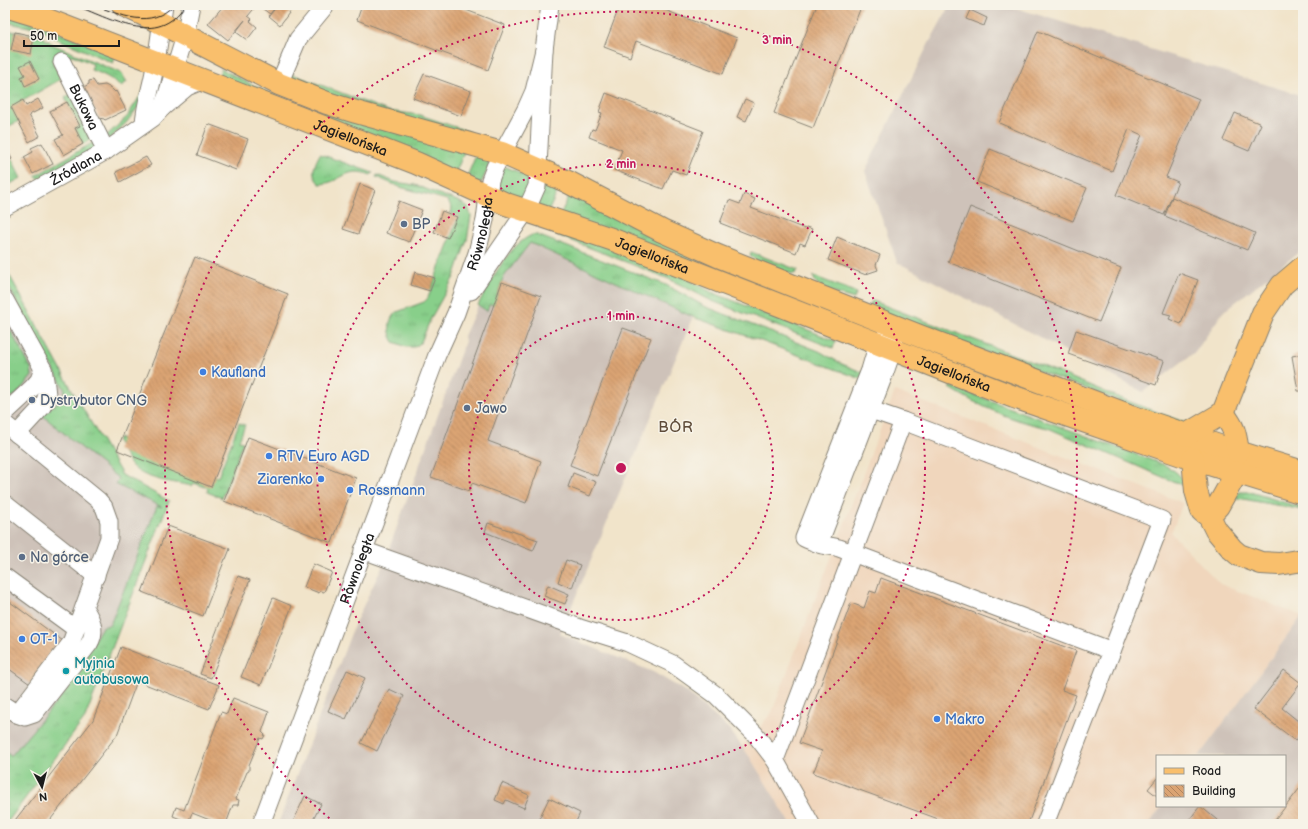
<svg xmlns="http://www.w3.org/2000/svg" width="1308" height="829" font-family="'Balsamiq Sans',sans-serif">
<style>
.built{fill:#f0d6bc}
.industrial{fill:#cec2b9}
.grass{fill:url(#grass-tufts);stroke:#527653}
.building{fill:url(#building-back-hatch)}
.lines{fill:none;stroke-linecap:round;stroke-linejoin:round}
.minor-casing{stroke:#868073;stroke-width:19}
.major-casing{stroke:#868073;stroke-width:24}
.minor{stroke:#fff;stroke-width:17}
.major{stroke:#f9bf6c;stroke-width:22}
.tram{stroke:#1c1c1c;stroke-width:1}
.ring{fill:none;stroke:#c2185b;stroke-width:2;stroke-dasharray:2 4}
.service-dot{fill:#5c6f8a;stroke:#f7f3e8;stroke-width:1.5}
.shop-dot{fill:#3f7fe0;stroke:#f7f3e8;stroke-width:1.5}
.culture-dot{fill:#0f9aa8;stroke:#f7f3e8;stroke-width:1.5}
.labels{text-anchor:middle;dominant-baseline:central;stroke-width:3;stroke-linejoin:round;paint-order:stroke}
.street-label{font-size:14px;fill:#1c1c1c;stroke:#f7f3e8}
.service-label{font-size:14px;fill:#4e5e75;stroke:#f7f3e8;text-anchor:start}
.shop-label{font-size:14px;fill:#366cbe;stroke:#f7f3e8;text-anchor:start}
.culture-label{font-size:14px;fill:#0d838f;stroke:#f7f3e8;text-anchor:start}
.neighbourhood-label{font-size:15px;letter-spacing:1px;fill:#5f4c3a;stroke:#f7f3e8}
.centre{fill:#c2185b;stroke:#f7f3e8;stroke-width:2}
.ring-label{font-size:12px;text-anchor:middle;font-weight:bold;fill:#c2185b;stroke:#f7f3e8;stroke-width:3;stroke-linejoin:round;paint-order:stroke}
</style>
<defs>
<pattern id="grass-tufts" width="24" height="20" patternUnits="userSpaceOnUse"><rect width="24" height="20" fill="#88cf8a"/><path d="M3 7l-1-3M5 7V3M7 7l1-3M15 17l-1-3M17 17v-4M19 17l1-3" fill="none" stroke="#75b176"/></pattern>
<pattern id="building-back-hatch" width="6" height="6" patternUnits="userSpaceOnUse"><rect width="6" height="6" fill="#dba473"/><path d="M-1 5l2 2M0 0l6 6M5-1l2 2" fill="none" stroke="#b1855e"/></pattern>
</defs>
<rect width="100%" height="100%" fill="#f7f3e8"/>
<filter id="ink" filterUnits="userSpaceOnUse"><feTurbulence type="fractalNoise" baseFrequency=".025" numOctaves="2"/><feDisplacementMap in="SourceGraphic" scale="8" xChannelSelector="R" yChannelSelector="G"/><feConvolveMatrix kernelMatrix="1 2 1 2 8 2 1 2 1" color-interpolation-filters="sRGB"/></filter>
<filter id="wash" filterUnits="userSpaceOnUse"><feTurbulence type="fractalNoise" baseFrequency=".012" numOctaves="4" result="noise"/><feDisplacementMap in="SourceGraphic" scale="16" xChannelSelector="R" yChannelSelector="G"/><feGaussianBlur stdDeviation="0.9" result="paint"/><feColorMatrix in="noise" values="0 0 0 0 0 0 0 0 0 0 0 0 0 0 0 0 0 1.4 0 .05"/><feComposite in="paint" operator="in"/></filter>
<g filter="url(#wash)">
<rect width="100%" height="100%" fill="#f1e4ca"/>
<path class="built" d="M895,391l288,112 -12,30 49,51 82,32 -103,140h-42v50h5l-13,18h-358l-49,-78 8,-7 22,-27z"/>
<g class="industrial">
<path d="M950,5h56l297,91v153l-80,63 -27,39 -53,41 -246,-130 -32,-91 63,-126z"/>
<path d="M529,243l164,74 -133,317 93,38 34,20 42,37 20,27 42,68h-513l77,-201 28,-58 82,-224 -1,-5 14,-31 25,-27z"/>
<path d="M5,267l100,182 23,34 41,18 -84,217 -79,106z"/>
<path d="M1302,616l1,1v207h-154l13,-18h123v-50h-86z"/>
</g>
<g class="grass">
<path d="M5,13l112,41 -4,9 -55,-24 -15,-9 -38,-8z"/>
<path d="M5,30l36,6 13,9 67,28 6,9 -6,4c-9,-7 -19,-13 -30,-16l2,-6 -21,-9 -5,4 -9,-2 -6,3 9,19 -49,28 7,14 -14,7z"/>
<path d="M221,69l42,21 27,12 175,48 -10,24 -238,-95z"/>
<path d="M290,73l98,38 32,4 50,17 -1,5 -116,-32 -64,-28z"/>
<path d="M143,92l-2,11 -15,20 -16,16 -4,-3 22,-20 1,-3z"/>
<path d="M71,94l23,44 -11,6 -8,-16 4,-3 -14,-27z"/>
<path d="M94,142l1,6 -55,31 -5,-3z"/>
<path d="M477,153l16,5 -12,25 -15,-4z"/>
<path d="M320,154l53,19 -2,2c-26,-10 -29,8 -51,9 -11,-10 -5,-20 0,-30z"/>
<path d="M12,159l9,19 -11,6 -5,-10v-11z"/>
<path d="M506,167l22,9c2,8 -2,24 -13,22 -5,-1 -10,-4 -15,-6l-3,-6 5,-17z"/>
<path d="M377,175l18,7 20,3 45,17 8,5 3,9 -4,24 -13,37 -23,41 -10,24 -3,3 -4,2h-8l-12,-5c-6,-9 -7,-23 3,-30l27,-10 4,-4 12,-33 19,-49 -8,-3 1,-5 -5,-8 -47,-13 -24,-10z"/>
<path d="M545,181l15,5 -11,24 -11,-3 1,-9z"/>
<path d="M571,192l276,122 -4,9 -283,-108z"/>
<path d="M555,226l129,51 27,15 125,49 -3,7 -121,-47 -43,-22 -117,-46z"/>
<path d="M532,235h5l13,5 116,45 38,21 115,45 23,13 22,9 -3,6 -100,-38 -68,-24 -163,-74 -27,35 -9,28 -4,-2 -3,7 -9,-6c12,-22 30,-60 54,-70z"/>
<path d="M751,252l47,18 -2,3 -3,1 -32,-10 -11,-8z"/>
<path d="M5,267l67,123 50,85 47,26 -84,217 -79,106 -1,-72 6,4 59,-70 -3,-3 17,-26 18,-30 8,-2 47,-119 5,1 -47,-23 4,-5 -77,-64 21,-17 2,-8 -60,-110z"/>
<path d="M813,276l42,16 1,2 -2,5c-14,-5 -36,-6 -41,-23z"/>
<path d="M873,301l170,65 82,34 56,21 12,1 -8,3 -316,-116 2,-7z"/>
<path d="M5,321l26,47 1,8 -17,20 -10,1z"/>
<path d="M951,386l211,78c11,5 18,10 25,21l-15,-4 -124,-53c-35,-7 -68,-21 -98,-40z"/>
<path d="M239,423l6,2 -6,16 4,1 -21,56 -15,-6 1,-4 -14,-5 -2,3c-18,-4 -49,-6 -61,-21 -5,-7 -9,-16 -14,-24l1,-3h1l11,4v2l88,33z"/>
<path d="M1240,492h10l53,16v2l-71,-13z"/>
</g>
<g id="blocks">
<g class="building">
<path d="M224,5h33l-9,11 4,3 -2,2 7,6 -10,13 -11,-8 9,-12 -17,20 -20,-16z"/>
<path d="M266,5h11l-7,9 -7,-5z"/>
<path d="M278,5h9l5,4 -12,16 -11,-9z"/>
<path d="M362,5h91l52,20 -17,45 -131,-50z"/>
<path d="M620,5h32l85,33 -14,36 -87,-33 -6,16 -26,-10z"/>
<path d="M817,5h38l6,2 -48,121 -39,-15z"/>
<path d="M970,10l17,8 -3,8 -18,-7z"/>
<path d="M1038,31l161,68 -33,78 12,5 -14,33 -48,-20 26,-60 -13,-6 -17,42 -113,-48z"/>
<path d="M15,32l19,4 -3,18 -20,-4z"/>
<path d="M30,61l9,18 -14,7 -4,-9 4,-2 -5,-9z"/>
<path d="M424,74l47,17 -10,25 -48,-18z"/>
<path d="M93,80l4,6 8,-1 6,3 4,4 1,-1 10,19 -21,10 -1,-1 -5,-1 -17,-30 7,-4v-3z"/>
<path d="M606,93l97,38 -17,44 -14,-5 -9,19 -49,-19 8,-20 -33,-13 3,-8 3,1 7,-17 -3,-1z"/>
<path d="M38,99l5,9 -14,7 11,21 -11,6 -18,-35 12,-7 3,6z"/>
<path d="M745,99l9,4 -8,18 -9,-4z"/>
<path d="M67,102l13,24 -5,2 8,16 -19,11 -9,-16 8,-4 -13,-24z"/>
<path d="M1235,113l26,11 -12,27 -26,-11z"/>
<path d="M208,124l40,15 -12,31 -39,-15z"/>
<path d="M42,143l11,21 -20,10 -9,-17 9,-5 -2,-4z"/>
<path d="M5,146l7,13 -7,4z"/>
<path d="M990,149l97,39 -14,33 -96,-39z"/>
<path d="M146,157l5,8 -31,17 -4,-10z"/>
<path d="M360,184l15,6 -17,44 -15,-5z"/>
<path d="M744,194l11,5 -4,9 54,21 1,-2 6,2 -7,16 -5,-2 -4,10 -76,-30 9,-23 11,4z"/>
<path d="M1172,197l83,36 -8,17 -82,-34z"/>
<path d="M399,201l23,9 -13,32 -23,-9z"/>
<path d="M970,207l151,61 -22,54 -151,-60z"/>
<path d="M442,211l15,6 -9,21 -14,-6z"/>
<path d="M837,237l43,18 -4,10 2,5 -12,4v1l-38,-15z"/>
<path d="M195,257l93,37 -77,193 -94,-37z"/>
<path d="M415,272l20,6 -5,13 -19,-6z"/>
<path d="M1179,273l19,7 -17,44 -12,-5 2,-4 -8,-2z"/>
<path d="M502,282l39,14 -53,145 53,20 -15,42 -54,-20 -3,8 -38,-14z"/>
<path d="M623,328l28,10 -54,138 -27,-11z"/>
<path d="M1076,330l88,31 -8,24 -88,-31z"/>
<path d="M1303,354v37h-5l-6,-35z"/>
<path d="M248,437l108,41 -24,65 -108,-42z"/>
<path d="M573,473l23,9 -6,14 -22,-9z"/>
<path d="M488,523l50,17 -5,11 -48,-19z"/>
<path d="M168,526l62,23 -4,10h-1l-22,57 -61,-24z"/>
<path d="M566,560l14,5 -8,23 -14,-6z"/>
<path d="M313,564l19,8 -8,20 -4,-1 -1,2 -15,-6z"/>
<path d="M238,576l12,4 -39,98 -11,-4z"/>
<path d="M881,578l195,73 -14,39 14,5 -48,129h-76l-139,-51 9,-22 -23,-8 52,-140 13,5 6,-17 6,2z"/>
<path d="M548,585l21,9 -4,10 -21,-8z"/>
<path d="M273,598l19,8 -31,79 -20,-8z"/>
<path d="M6,599l57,42 -33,43 -25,-18v-66z"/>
<path d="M121,647l98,38 -10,24 -72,-28 -20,54 -70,89h-35l81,-104z"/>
<path d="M347,670l18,8 -19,41 -18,-8z"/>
<path d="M1284,670l17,13 -19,25 21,17v6l-7,10 -42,-32z"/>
<path d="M389,689l15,7 -27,55 -16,-8z"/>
<path d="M233,698l36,14 -7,20 3,3 -2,4 -3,-1 -11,27v6l-2,1 -11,27 3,1 -1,5h-5l-7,19h-6l-28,-11 -4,9 -15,-6 3,-9 8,3 37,-98 6,2z"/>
<path d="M1157,778v18l-9,-7z"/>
<path d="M502,783l27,12 -5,13 -18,-8 -2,4 -9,-4z"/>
<path d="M1303,784v40h-31z"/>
<path d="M305,796l16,8 -10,20h-19z"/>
<path d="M549,798l31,15 -5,11h-26l-10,-5z"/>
<path d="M1200,806l22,18h-26l-6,-5z"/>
</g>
</g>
</g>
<g filter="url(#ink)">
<use href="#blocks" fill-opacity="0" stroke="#868073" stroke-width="1"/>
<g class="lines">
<defs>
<g id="minor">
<path id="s1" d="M62,62l44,89"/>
<path d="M279,84l19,-45 28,-34"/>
<path d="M162,108l25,-21 17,-7"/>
<path d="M144,124c1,-20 8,-38 11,-58 4,-20 6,-41 9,-61"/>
<path id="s2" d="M5,207l101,-56 47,-33 9,-10 5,-13 18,-59 6,-31"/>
<path d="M471,291l55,-80 11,-25 7,-136 6,-45"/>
<path d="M5,300l38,69 3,17 1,9 -2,6 -3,6 -25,27"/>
<path d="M871,410l32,11"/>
<path d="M5,413l27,-25 7,-8 4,-11"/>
<path d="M5,424l93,76 6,7 5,14v17l-33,91"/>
<path d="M5,504l91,72"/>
<path d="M819,544l65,-169 9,-26 2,-11"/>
<path d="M363,550l217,78 48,15 45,21 43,31 39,39 20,26"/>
<path d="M5,577l71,52 -5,14 -54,71 -12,-8"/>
<path d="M17,714l8,3 9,-3 55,-70c8,-13 3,-25 -5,-36"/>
<path id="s3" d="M261,824l176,-469 19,-42 21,-60 8,-33 5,-40 5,-13 31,-58 8,-18 10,-41"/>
<path d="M811,824l-36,-64 128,-339 259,99 -50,131c-66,-25 -133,-50 -199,-75 -24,-9 -49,-19 -74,-28 -5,-2 -12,-2 -17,-3 -6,-2 -12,-4 -18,-7l66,-168 8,-27 8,-7"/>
<path d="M1045,824l67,-173"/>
</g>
<g id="major">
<path d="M123,5l28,13 128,66 48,19 29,9 146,41 66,29 94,49 56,25 204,81 209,79 91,31 81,25"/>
<path id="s4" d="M5,6l30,9 381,148 90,41 105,35 403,158 179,62 110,34"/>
<path d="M1223,413c12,16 12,19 15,39"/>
<path d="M1186,435l37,-22 40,-100 19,-28 21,-18"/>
<path d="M1193,459l3,32 6,20 7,5 7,14 16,19 7,6 22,8 18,1 24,-4"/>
<path d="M1209,516l9,-10 19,-34"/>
</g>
</defs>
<use href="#minor" class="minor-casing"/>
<use href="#major" class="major-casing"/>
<use href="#minor" class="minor"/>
<use href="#major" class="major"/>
<g class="tram">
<path d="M74,5c36,13 84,44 111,0"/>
<path d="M94,5c27,10 56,25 80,0"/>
</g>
</g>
</g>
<g class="ring">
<circle cx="621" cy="468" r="152"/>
<circle cx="621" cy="468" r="304"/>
<path d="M334 822A456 456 0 1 1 908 822"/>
</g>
<g class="service-dot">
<circle cx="404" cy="224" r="4"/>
<circle cx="32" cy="400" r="4"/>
<circle cx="467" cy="408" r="4"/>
<circle cx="22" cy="557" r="4"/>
</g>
<g class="shop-dot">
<circle cx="203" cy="372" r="4"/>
<circle cx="269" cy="456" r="4"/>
<circle cx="321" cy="479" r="4"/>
<circle cx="350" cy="490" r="4"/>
<circle cx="22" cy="639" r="4"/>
<circle cx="937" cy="719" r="4"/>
</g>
<circle class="culture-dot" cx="66" cy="671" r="4"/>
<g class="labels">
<g class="street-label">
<text stroke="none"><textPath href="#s1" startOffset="50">Bukowa</textPath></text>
<text stroke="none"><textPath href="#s4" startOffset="370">Jagiellońska</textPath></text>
<text stroke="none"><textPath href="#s2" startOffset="81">Źródlana</textPath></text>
<text stroke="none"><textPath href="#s3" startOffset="630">Równoległa</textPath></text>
<text stroke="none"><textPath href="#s4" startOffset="694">Jagiellońska</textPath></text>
<text stroke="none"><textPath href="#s4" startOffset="1018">Jagiellońska</textPath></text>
<text stroke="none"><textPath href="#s3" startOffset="273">Równoległa</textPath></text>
</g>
<g class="service-label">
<text x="412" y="224">BP</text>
<text x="40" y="400">Dystrybutor CNG</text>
<text x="475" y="408">Jawo</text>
<text x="30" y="557">Na górce</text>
</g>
<g class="shop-label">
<text x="211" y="372">Kaufland</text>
<text x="277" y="456">RTV Euro AGD</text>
<text x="313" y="479" text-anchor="end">Ziarenko</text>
<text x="358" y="490">Rossmann</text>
<text x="30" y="639">OT-1</text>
<text x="945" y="719">Makro</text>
</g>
<g class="culture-label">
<text x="74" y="663">Myjnia<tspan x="74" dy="16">autobusowa</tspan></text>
</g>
<g class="neighbourhood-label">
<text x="676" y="427">BÓR</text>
</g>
</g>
<circle cx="621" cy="468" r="6" class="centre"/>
<g class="ring-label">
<text x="777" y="44">3 min</text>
<text x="621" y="168">2 min</text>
<text x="621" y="320">1 min</text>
</g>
<rect width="1308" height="829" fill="none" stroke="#f7f3e8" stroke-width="20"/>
<rect x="1156" y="755" width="130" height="52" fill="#f7f3e8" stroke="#9f9d96"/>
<rect x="1164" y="768" width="20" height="6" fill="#f9bf6c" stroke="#9f9d96"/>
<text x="1192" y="775" font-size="12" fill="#1c1c1c">Road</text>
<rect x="1164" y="785" width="20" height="12" fill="url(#building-back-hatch)" stroke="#9f9d96"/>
<text x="1192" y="795" font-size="12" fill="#1c1c1c">Building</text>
<g transform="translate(42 787) rotate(173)" stroke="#f7f3e8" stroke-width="3" paint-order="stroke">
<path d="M0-3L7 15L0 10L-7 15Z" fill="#1c1c1c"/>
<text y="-6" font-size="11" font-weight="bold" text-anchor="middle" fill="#1c1c1c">N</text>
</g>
<path d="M24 40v6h95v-6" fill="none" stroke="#1c1c1c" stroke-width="2"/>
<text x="30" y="40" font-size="12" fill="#1c1c1c" stroke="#f7f3e8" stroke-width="3" paint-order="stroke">50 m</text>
</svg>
